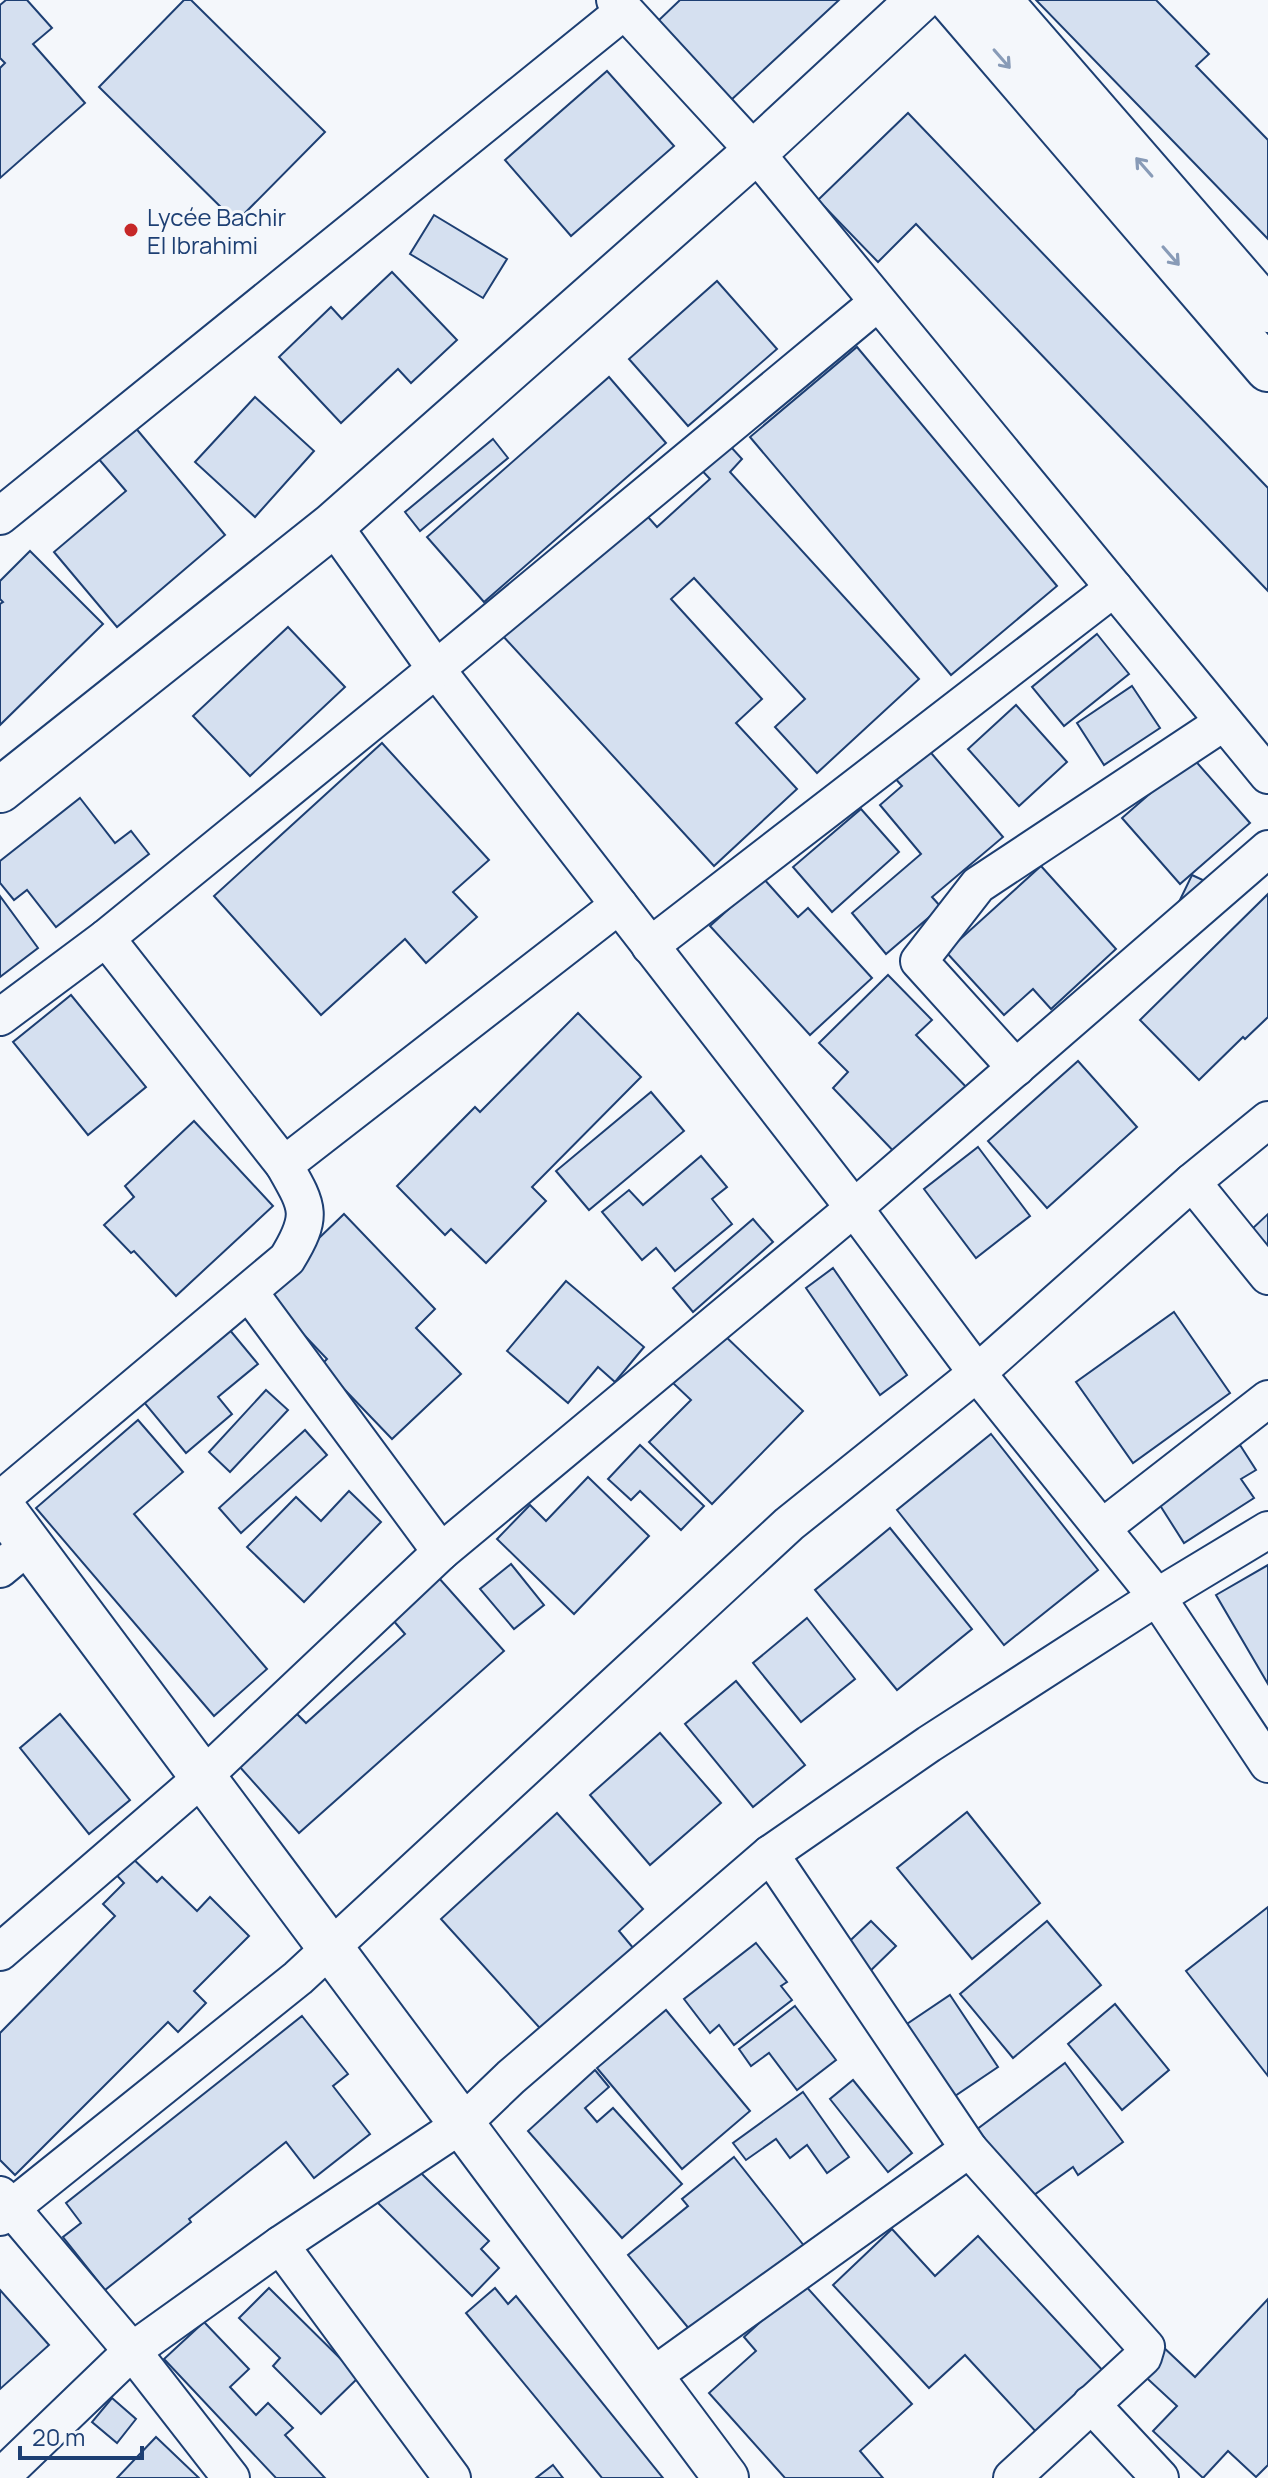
<svg xmlns="http://www.w3.org/2000/svg" width="1268" height="2478" font-family="Manrope,sans-serif">
<style>
.building{fill:#d5e0f0;stroke:#1d3f73;stroke-width:2}
.lines{fill:none;stroke-linecap:round;stroke-linejoin:round}
.street-casing{stroke:#1d3f73;stroke-width:40}
.secondary-casing{stroke:#1d3f73;stroke-width:48}
.street{stroke:#f4f7fb;stroke-width:36}
.secondary{stroke:#f4f7fb;stroke-width:44}
.oneway{stroke:#889bb7}
.poi-dot{fill:#c62828;stroke:#f4f7fb;stroke-width:3}
.labels{text-anchor:middle;dominant-baseline:central;stroke-width:6;stroke-linejoin:round;paint-order:stroke}
.poi-label{font-size:24px;fill:#1d3f73;stroke:#f4f7fb;text-anchor:start}
</style>
<rect width="100%" height="100%" fill="#f4f7fb"/>
<g class="building">
<path d="M6,0h21l25,28 -19,16 52,59 -85,75v-110l5,-5 -5,-5v-53z"/>
<path d="M184,0h7l134,132 -89,90 -137,-135z"/>
<path d="M680,0h159l-109,101 -72,-80z"/>
<path d="M1036,0h120l53,54 -13,12 72,74v99z"/>
<path d="M607,71l67,75 -103,90 -66,-76z"/>
<path d="M908,113l360,375v103l-352,-367 -38,38 -60,-62z"/>
<path d="M434,215l73,44 -24,39 -73,-44z"/>
<path d="M392,272l65,68 -46,43 -13,-14 -57,54 -62,-66 52,-50 11,12z"/>
<path d="M717,281l60,68 -89,77 -59,-67z"/>
<path d="M857,347l200,239 -106,89 -201,-238z"/>
<path d="M609,377l57,66 -182,159 -57,-65z"/>
<path d="M255,397l59,54 -59,66 -60,-55z"/>
<path d="M129,420l96,115 -108,92 -63,-75 72,-61 -34,-40z"/>
<path d="M720,435l22,24 -12,13 189,207 -102,94 -42,-46 30,-28 -111,-121 -23,21 91,100 -26,24 61,66 -83,77 -212,-231 138,-127 17,19 53,-48 -17,-18z"/>
<path d="M493,439l15,19 -88,73 -15,-19z"/>
<path d="M30,551l73,73 -103,101v-121l3,-2 -3,-3v-18z"/>
<path d="M288,627l57,60 -95,89 -57,-60z"/>
<path d="M1097,634l32,40 -65,52 -32,-39z"/>
<path d="M1132,686l28,42 -56,37 -27,-42z"/>
<path d="M1016,705l51,57 -48,44 -51,-57z"/>
<path d="M382,743l107,117 -36,32 24,25 -51,46 -21,-24 -84,76 -107,-119z"/>
<path d="M926,747l77,90 -71,60 9,10 -55,47 -34,-41 69,-59 -41,-49 22,-19 -9,-10z"/>
<path d="M1192,757l58,66 -70,61 -58,-66z"/>
<path d="M80,798l35,45 16,-12 18,23 -93,73 -29,-37 -13,10 -14,-17v-22z"/>
<path d="M861,809l38,43 -67,60 -39,-45z"/>
<path d="M1041,866l75,83 -65,60 -18,-20 -29,26 -58,-63z"/>
<path d="M1192,875l15,7 -29,22z"/>
<path d="M763,878l35,39 10,-9 64,70 -62,57 -100,-109z"/>
<path d="M1268,894v123l-23,22 -2,-2 -44,43 -59,-60z"/>
<path d="M0,896l38,52 -38,29z"/>
<path d="M888,975l44,45 -16,15 55,57 -69,68 -69,-72 15,-16 -29,-29z"/>
<path d="M71,995l75,92 -58,48 -75,-93z"/>
<path d="M578,1013l63,64 -109,110 14,14 -60,62 -35,-34 -6,6 -48,-49 78,-79 5,5z"/>
<path d="M1078,1061l59,66 -90,81 -59,-67z"/>
<path d="M651,1092l33,39 -95,79 -33,-39z"/>
<path d="M194,1121l79,85 -97,90 -42,-45 -3,2 -27,-28 30,-28 -9,-11z"/>
<path d="M978,1147l52,69 -54,42 -52,-69z"/>
<path d="M701,1156l26,31 -15,12 20,25 -57,47 -19,-23 -14,12 -40,-48 27,-22 14,15z"/>
<path d="M344,1214l91,95 -19,19 45,46 -69,65 -71,-74 6,-6 -64,-67z"/>
<path d="M1268,1214v32l-16,-17z"/>
<path d="M753,1219l20,23 -80,70 -20,-24z"/>
<path d="M833,1268l74,107 -27,20 -74,-107z"/>
<path d="M566,1281l78,66 -29,35 -17,-15 -30,36 -61,-52z"/>
<path d="M1174,1312l56,81 -97,70 -57,-81z"/>
<path d="M224,1323l34,41 -40,33 14,17 -46,39 -48,-58z"/>
<path d="M722,1333l81,78 -91,93 -63,-62 42,-42 -18,-17z"/>
<path d="M266,1390l22,20 -58,62 -21,-20z"/>
<path d="M138,1420l45,52 -49,42 133,155 -53,47 -178,-208z"/>
<path d="M305,1430l22,25 -86,78 -22,-25z"/>
<path d="M991,1434l107,136 -94,75 -107,-135z"/>
<path d="M640,1445l64,61 -23,24 -41,-39 -9,9 -23,-21z"/>
<path d="M1240,1445l16,25 -15,9 13,19 -70,45 -28,-44z"/>
<path d="M588,1477l61,59 -75,78 -77,-75 33,-34 16,16z"/>
<path d="M349,1491l32,31 -77,80 -57,-55 49,-50 25,24z"/>
<path d="M890,1528l82,101 -75,61 -82,-100z"/>
<path d="M511,1564l33,41 -30,24 -34,-40z"/>
<path d="M1268,1565v119l-52,-89z"/>
<path d="M438,1577l66,74 -205,182 -60,-67 58,-52 9,9 99,-89 -13,-15z"/>
<path d="M807,1618l48,61 -54,43 -48,-59z"/>
<path d="M736,1681l69,84 -52,42 -68,-83z"/>
<path d="M60,1714l70,86 -41,34 -69,-86z"/>
<path d="M660,1733l61,70 -71,62 -60,-70z"/>
<path d="M967,1812l73,91 -68,56 -75,-91z"/>
<path d="M557,1813l86,96 -24,22 20,24 -91,82 -107,-118z"/>
<path d="M123,1849l34,33 5,-5 35,34 13,-14 39,39 -55,55 12,12 -28,29 -10,-10 -153,153 -15,-15v-127l115,-117 -12,-12 21,-21 -17,-18z"/>
<path d="M1268,1907v169l-82,-105z"/>
<path d="M871,1921l25,25 -32,31 -25,-26z"/>
<path d="M1047,1921l54,64 -88,73 -53,-64z"/>
<path d="M756,1943l31,39 -6,4 11,14 -58,45 -15,-20 -9,8 -26,-34z"/>
<path d="M950,1995l48,72 -55,37 -48,-72z"/>
<path d="M1115,2004l54,66 -47,40 -54,-66z"/>
<path d="M795,2006l41,54 -39,30 -28,-37 -18,13 -12,-17z"/>
<path d="M666,2010l84,101 -68,58 -85,-101z"/>
<path d="M302,2016l46,58 -15,12 37,48 -56,44 -28,-36 -97,77 2,3 -86,68 -42,-53 18,-14 -15,-20z"/>
<path d="M1065,2063l58,79 -45,33 -5,-8 -46,33 -51,-70z"/>
<path d="M595,2070l14,17 -24,21 12,14 16,-14 69,76 -60,54 -94,-107z"/>
<path d="M853,2080l59,73 -24,19 -58,-73z"/>
<path d="M803,2092l46,65 -22,16 -20,-28 -17,13 -14,-19 -30,21 -13,-17z"/>
<path d="M734,2157l71,90 -110,89 -67,-81 60,-49 -6,-7z"/>
<path d="M411,2163l78,78 -8,8 18,19 -27,28 -97,-96z"/>
<path d="M892,2229l43,47 43,-40 127,137 -66,62 -74,-80 -36,33 -96,-103z"/>
<path d="M803,2283l109,121 -52,47 23,27h-98l-76,-85 47,-42 -12,-14z"/>
<path d="M269,2288l90,89 -38,37 -48,-48 7,-8 -41,-40z"/>
<path d="M495,2288l13,16 8,-8 147,182h-61l-136,-165z"/>
<path d="M0,2290l49,55 -49,44z"/>
<path d="M1268,2299v166l-12,12 -28,-26 -25,27 -50,-47 24,-25 -40,-37 23,-25 35,33z"/>
<path d="M204,2322l45,47 -19,18 26,28 12,-12 25,25 -8,7 40,43h-49l-112,-119z"/>
<path d="M112,2398l24,21 -19,24 -25,-21z"/>
<path d="M156,2437l43,41h-82z"/>
<path d="M553,2465l10,13h-27z"/>
</g>
<g class="lines">
<defs>
<g id="street">
<path d="M615,0l140,152 513,623"/>
<path d="M0,516l624,-505"/>
<path d="M333,525l103,144 418,539 123,165 180,224 111,167"/>
<path d="M106,938l178,227 335,-260"/>
<path d="M650,946l464,-358"/>
<path d="M0,1017l106,-79 330,-269 441,-366"/>
<path d="M1016,1068l-97,-107 59,-76 246,-163"/>
<path d="M1192,1182l76,94"/>
<path d="M249,1292l192,260"/>
<path d="M0,1500l287,-241c27,-44 21,-52 -3,-94"/>
<path d="M1102,1528l166,-129"/>
<path d="M0,1569l29,-24"/>
<path d="M770,1854l199,295 177,198 -3,10 -131,121"/>
<path d="M0,1952l204,-176 237,-224 413,-344 414,-359"/>
<path d="M0,2195l132,156 99,127"/>
<path d="M0,2217l298,-239 491,-454 188,-151 215,-191 76,-62"/>
<path d="M280,2245l172,233"/>
<path d="M650,2378l319,-229"/>
<path d="M1091,2404l69,74"/>
<path d="M0,2478l132,-127 148,-106 182,-121 49,-47 259,-223 159,-110 228,-147 111,-67"/>
</g>
<g id="secondary">
<path d="M951,0l317,369"/>
<path d="M999,0l269,310"/>
<path d="M0,790l333,-265 422,-373 164,-152"/>
<path d="M0,1505l726,973"/>
</g>
</defs>
<use href="#street" class="street-casing"/>
<use href="#secondary" class="secondary-casing"/>
<use href="#street" class="street"/>
<use href="#secondary" class="secondary"/>
</g>
<defs><path id="oneway-shaft" d="M-6 0H5M1.5-3L5.5 0L1.5 3" fill="none" stroke-width="1.6" stroke-linecap="round" stroke-linejoin="round" transform="scale(2)"/></defs>
<g class="oneway">
<use href="#oneway-shaft" transform="translate(1002 59) rotate(49)"/>
<use href="#oneway-shaft" transform="translate(1144 167) rotate(-131)"/>
<use href="#oneway-shaft" transform="translate(1171 256) rotate(49)"/>
</g>
<circle class="poi-dot" cx="131" cy="230" r="8"/>
<g class="labels">
<g class="poi-label">
<text x="147" y="216">Lycée Bachir<tspan x="147" dy="28">El Ibrahimi</tspan></text>
</g>
</g>
<path d="M20 2446v12h122v-12" fill="none" stroke="#1d3f73" stroke-width="4"/>
<text x="32" y="2446" font-size="24" fill="#1d3f73" stroke="#f4f7fb" stroke-width="6" paint-order="stroke">20 m</text>
</svg>
